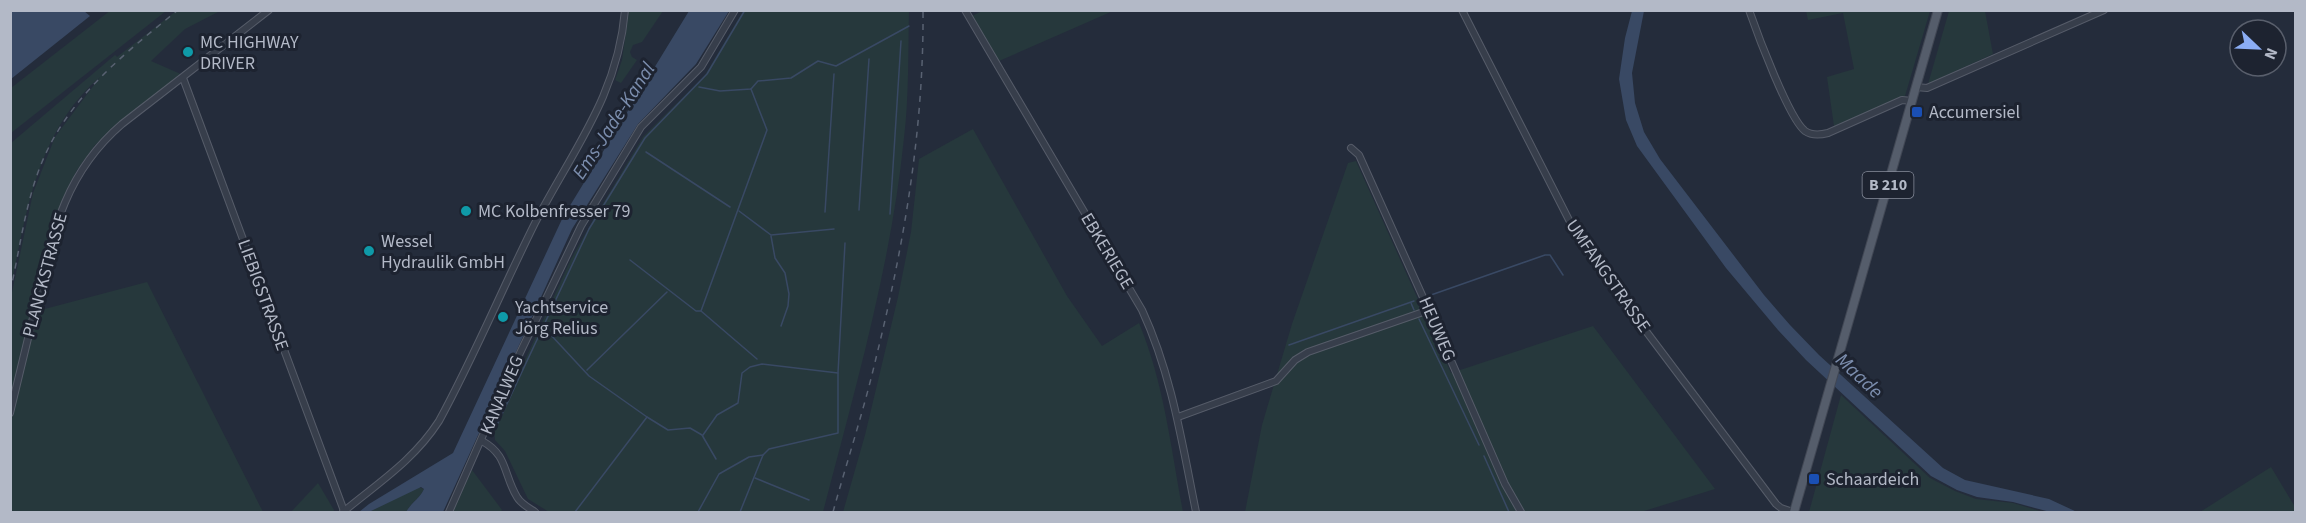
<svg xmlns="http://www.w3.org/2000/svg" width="2306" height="523" font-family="'Source Sans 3',sans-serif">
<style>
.green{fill:#26383c}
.water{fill:#394964}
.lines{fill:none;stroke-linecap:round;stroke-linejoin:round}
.stream{stroke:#394964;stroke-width:1.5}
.minor-casing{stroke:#565c69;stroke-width:8}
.major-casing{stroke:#414754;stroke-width:10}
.minor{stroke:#373e4b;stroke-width:6}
.major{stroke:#555d6b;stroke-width:8}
.rail{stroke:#596272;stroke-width:1.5;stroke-dasharray:6 6;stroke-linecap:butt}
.culture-dot{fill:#0f9aa8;stroke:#1d2330;stroke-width:2}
.transit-dot{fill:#1a4fb4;stroke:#1d2330;stroke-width:2}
.labels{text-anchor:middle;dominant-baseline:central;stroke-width:6;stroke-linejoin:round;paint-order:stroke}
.shield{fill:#1d2330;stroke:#868c9a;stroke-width:1.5}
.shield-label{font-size:16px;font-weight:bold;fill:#b3b9c7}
.poi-label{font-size:18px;fill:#b3b9c7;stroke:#1d2330;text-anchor:start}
.street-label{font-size:18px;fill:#b3b9c7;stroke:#1d2330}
.water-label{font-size:20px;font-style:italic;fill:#7c8eae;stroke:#1d2330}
</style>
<rect width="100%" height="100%" fill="#242c3b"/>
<g class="green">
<path d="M111,10l55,1 -155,122v-45z"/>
<path d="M984,10l129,1 -114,50 -27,-45z"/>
<path d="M176,11h44l-35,18 -34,32 32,14 -57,42 -31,28 -18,25 -26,55 -40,172v-100l22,-104 22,-56 45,-60c-62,53 -74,135 -89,210v-144l104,-88 2,2z"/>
<path d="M629,11h34l-21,31 -9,3 -3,7 2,5 5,3 -16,23 -6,-3 7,-20z"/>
<path d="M743,11h166c-1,42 0,85 -5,127 -13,128 -49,251 -81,374h-274l-21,-13 -23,-48 -10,-11 -1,-12 77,-169 22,-39 50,-83 62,-62z"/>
<path d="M1806,11h124l-25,85 -71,30 -7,-49 27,-8 -11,-56 -35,7z"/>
<path d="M1949,11h36l8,43 -65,30z"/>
<path d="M973,129l94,167 35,50 37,-23c25,60 32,126 44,189h-340l22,-77 33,-138 13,-65 8,-73z"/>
<path d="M1356,161l95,212 142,-47 122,163 -74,23h-396l17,-87 30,-101 56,-161z"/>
<path d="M147,282l116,230h-252v-90l26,-111z"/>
<path d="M1841,395l89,83 25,13 21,8 37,4 30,9h-234z"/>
<path d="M2271,467l24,40v5h-95z"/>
<path d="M472,470l30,40 -2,2h-47z"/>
<path d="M318,483l16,27 -1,2h-42z"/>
<path d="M418,487l6,2c-4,9 -13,14 -18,23h-37z"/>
</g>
<g class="water">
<path d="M11,10l73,1 6,5 -79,63z"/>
<path d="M689,11h40l-33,53 -58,60 -66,105 -129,283h-37c5,-9 14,-14 18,-23l-3,-2 -52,25h-10l10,-8 84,-51 110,-236z"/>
<path d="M1632,11h12l-12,62 3,30 9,29 16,27 104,136 26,30 29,30 124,113 22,12 84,19 28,13h-27l-37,-10 -36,-5 -20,-7 -26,-14 -125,-116 -28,-30 -52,-62 -89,-122 -11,-26 -7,-41 6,-41z"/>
</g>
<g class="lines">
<g class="stream">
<path d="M699,87l21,4 31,-2 7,-8 33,-3 27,-17 18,5 73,-40"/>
<path d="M646,152l84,55"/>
<path d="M859,210l10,-151"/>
<path d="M739,211l32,24 63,-6"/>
<path d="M825,212l9,-138"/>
<path d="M890,214l11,-173"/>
<path d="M771,236l4,22 10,15 4,21 -1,12 -7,20"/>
<path d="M630,260l66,51h5l56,48"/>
<path d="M1431,295l114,-40h5l13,20"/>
<path d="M1411,303l3,7"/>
<path d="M701,311l66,-181 -16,-41"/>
<path d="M1419,319l60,126"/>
<path d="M550,334l39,42 58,41 21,13 22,-2 12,7 14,24"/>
<path d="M1289,345l125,-44"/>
<path d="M587,370l80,-78"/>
<path d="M496,427l93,-198 56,-91 62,-64 38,-64"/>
<path d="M703,435l14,-20 21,-12 4,-30 8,-6 12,-3 76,9"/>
<path d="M1484,456l25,56"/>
<path d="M755,478l54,22"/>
<path d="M575,512l72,-95"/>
<path d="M698,512l21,-38 30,-17 14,-2"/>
<path d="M740,512l23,-57 6,-6 69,-16v-60l7,-130"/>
</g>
<defs>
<g id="minor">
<path d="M965,10l177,300c30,65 40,133 54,202"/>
<path d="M1462,10l107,210 31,50 176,234 5,4 12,4"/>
<path d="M1749,10c8,23 40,109 56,121 7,5 15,4 23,2l74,-33 10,1"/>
<path d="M183,78l161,433"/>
<path d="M1916,87l11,1 177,-78"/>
<path d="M1351,148l8,7 76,169 70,160 16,28"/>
<path d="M10,413c9,-37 18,-75 27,-112 16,-70 28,-128 85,-177l147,-114"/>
<path d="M1178,417l98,-36 19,-21 13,-8 121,-42"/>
<path d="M482,441c26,14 21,33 35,56 4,7 12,11 18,15"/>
<path d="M343,512c35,-29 71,-52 96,-91 35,-64 63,-132 96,-198 37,-72 83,-127 90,-213"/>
<path d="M449,512l59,-134 73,-152 60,-99 60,-60 34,-57"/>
</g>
<path id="major" d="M1794,512l144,-502"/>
</defs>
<use href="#minor" class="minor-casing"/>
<use href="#major" class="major-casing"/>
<use href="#minor" class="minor"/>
<use href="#major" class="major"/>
<g class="rail">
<path d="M10,292c10,-43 15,-89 32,-130 27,-65 83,-109 136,-152"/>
<path d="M833,512c14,-51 31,-102 43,-154 28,-113 48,-230 47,-348"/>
</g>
</g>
<g class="culture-dot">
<circle cx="188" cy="52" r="6"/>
<circle cx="466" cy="211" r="6"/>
<circle cx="369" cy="251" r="6"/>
<circle cx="503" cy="317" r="6"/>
</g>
<g class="transit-dot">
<rect x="1911" y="106" width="12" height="12" rx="3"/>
<rect x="1808" y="473" width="12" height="12" rx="3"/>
</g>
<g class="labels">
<rect class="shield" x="1862.5" y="172" width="51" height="26" rx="4.5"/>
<g class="shield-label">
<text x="1888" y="185">B 210</text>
</g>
<g class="poi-label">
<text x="200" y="42">MC HIGHWAY<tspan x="200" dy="21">DRIVER</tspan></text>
<text x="1929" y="112">Accumersiel</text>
<text x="478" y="211">MC Kolbenfresser 79</text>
<text x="381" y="241">Wessel<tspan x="381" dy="21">Hydraulik GmbH</tspan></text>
<text x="515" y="307">Yachtservice<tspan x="515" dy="21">Jörg Relius</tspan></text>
<text x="1826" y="479">Schaardeich</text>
</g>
<g class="street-label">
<text transform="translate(1107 251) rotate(59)">EBKERIEGE</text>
<text transform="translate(45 275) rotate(-75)">PLANCKSTRASSE</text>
<text transform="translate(1608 276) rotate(55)">UMFANGSTRASSE</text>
<text transform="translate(263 295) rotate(70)">LIEBIGSTRASSE</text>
<text transform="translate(1437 329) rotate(67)">HEUWEG</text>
<text transform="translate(502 395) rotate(-67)">KANALWEG</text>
</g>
<g class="water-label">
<text transform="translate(614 121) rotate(-57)">Ems-Jade-Kanal</text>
<text transform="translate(1859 376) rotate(43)">Maade</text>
</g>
</g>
<rect width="2306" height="523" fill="none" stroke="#b3b9c7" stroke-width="24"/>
<g transform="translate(2258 48) rotate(113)"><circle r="28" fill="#1d2330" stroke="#595f6c" stroke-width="1.5"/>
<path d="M0-4.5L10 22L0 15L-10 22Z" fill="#8badf4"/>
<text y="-9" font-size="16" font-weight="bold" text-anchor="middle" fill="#b3b9c7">N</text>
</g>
</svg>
